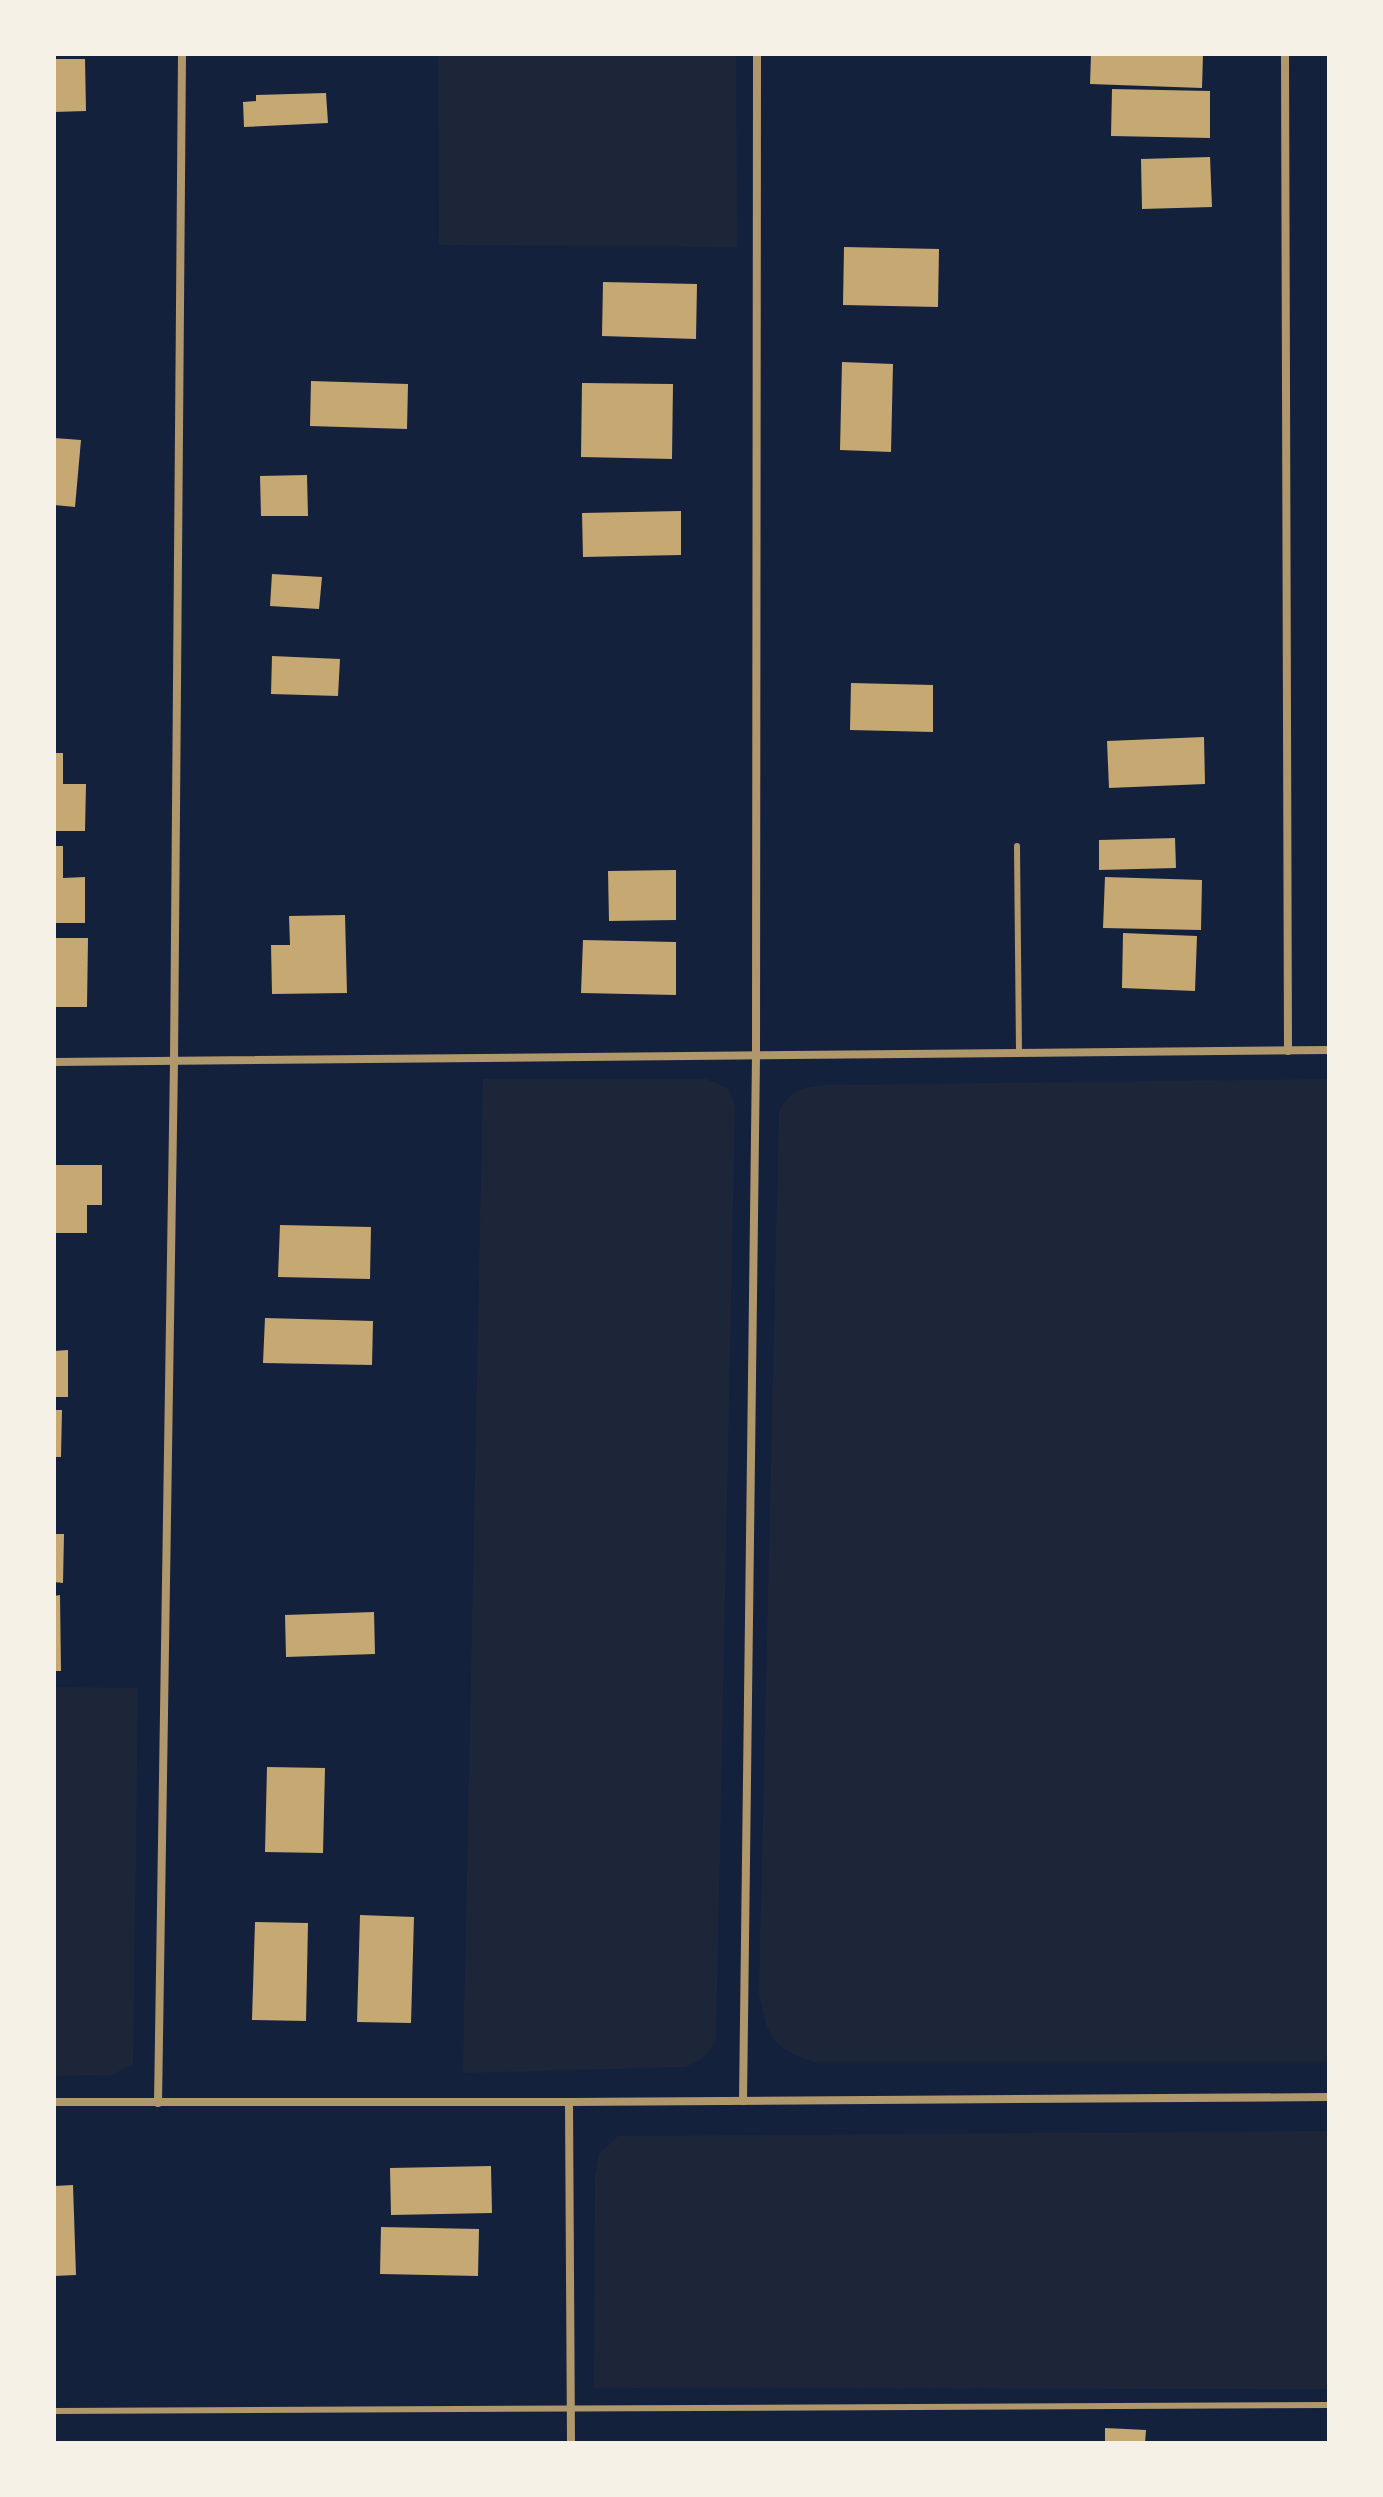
<svg xmlns="http://www.w3.org/2000/svg" width="1383" height="2497" font-family="Inter,sans-serif">
<style>
.green{fill:#1d2539}
.building{fill:#c6a872}
.lines{fill:none;stroke-linecap:round;stroke-linejoin:round}
.service{stroke:#b1986c;stroke-width:6}
.minor{stroke:#b1986c;stroke-width:8}
</style>
<rect width="100%" height="100%" fill="#14213d"/>
<g class="green">
<path d="M438,54h298l1,193 -298,-2z"/>
<path d="M483,1079h223l22,9 7,17 -19,935c-8,16 -15,21 -32,27l-221,6z"/>
<path d="M1329,1079v983h-514c-44,-14 -48,-26 -56,-69l20,-881c13,-25 25,-25 51,-27z"/>
<path d="M54,1687l84,1 -5,376 -22,11 -57,1z"/>
<path d="M1329,2131v258l-735,-1 1,-212 4,-22 19,-18z"/>
</g>
<g class="building">
<path d="M1118,54h85l-1,34 -112,-4 1,-29z"/>
<path d="M54,59h31l1,52 -32,1z"/>
<path d="M1112,89l98,2v47l-99,-2z"/>
<path d="M326,93l2,30 -84,4 -1,-25 13,-1v-6z"/>
<path d="M1210,157l2,50 -70,2 -1,-50z"/>
<path d="M844,247l95,2 -1,58 -95,-2z"/>
<path d="M603,282l94,2 -1,55 -94,-3z"/>
<path d="M842,362l51,2 -2,88 -51,-2z"/>
<path d="M311,381l97,3 -1,45 -97,-3z"/>
<path d="M582,383l91,1 -1,75 -91,-2z"/>
<path d="M54,438l27,2 -6,67 -21,-2z"/>
<path d="M307,475l1,41h-47l-1,-40z"/>
<path d="M681,511v44l-98,2 -1,-44z"/>
<path d="M272,574l50,3 -3,32 -49,-3z"/>
<path d="M272,656l68,3 -2,37 -67,-2z"/>
<path d="M851,683l82,2v47l-83,-2z"/>
<path d="M1204,737l1,47 -96,4 -2,-47z"/>
<path d="M54,753h9v31h23l-1,47h-31z"/>
<path d="M1175,838l1,30 -77,2v-30z"/>
<path d="M54,846h9v32l22,-1v46h-31z"/>
<path d="M676,870v50l-67,1 -1,-50z"/>
<path d="M1105,877l97,3 -1,50 -98,-2z"/>
<path d="M345,915l2,78 -75,1 -1,-49h19l-1,-29z"/>
<path d="M1123,933l74,3 -2,55 -73,-3z"/>
<path d="M54,938h34l-1,69h-32z"/>
<path d="M583,940l93,2v53l-95,-2z"/>
<path d="M54,1165h48v40h-15v28h-33z"/>
<path d="M280,1225l91,2 -1,52 -92,-2z"/>
<path d="M265,1318l108,3 -1,44 -109,-2z"/>
<path d="M68,1350v47h-14v-46z"/>
<path d="M54,1410h8l-1,47h-7z"/>
<path d="M54,1534h10l-1,49 -9,-1z"/>
<path d="M60,1595l1,76h-7v-75z"/>
<path d="M374,1612l1,42 -89,3 -1,-42z"/>
<path d="M267,1767l58,1 -2,85 -58,-1z"/>
<path d="M360,1915l54,2 -3,106 -54,-1z"/>
<path d="M255,1922l53,1 -2,98 -54,-1z"/>
<path d="M491,2166l1,47 -101,2 -1,-47z"/>
<path d="M73,2185l3,90 -22,1v-90z"/>
<path d="M381,2227l98,2 -1,47 -98,-2z"/>
<path d="M1105,2428l41,2 -1,13h-40z"/>
</g>
<g class="lines">
<g class="service">
<path d="M1017,846l2,207"/>
<path d="M54,2411l1275,-6"/>
</g>
<g class="minor">
<path d="M1285,54l3,997"/>
<path d="M54,1062l1275,-12"/>
<path d="M743,2101l13,-1045 1,-1002"/>
<path d="M54,2102h515l760,-5"/>
<path d="M569,2102l2,341"/>
<path d="M158,2103l16,-1041 8,-1008"/>
</g>
</g>
<rect width="1383" height="2497" fill="none" stroke="#f6f1e7" stroke-width="112"/>
</svg>
